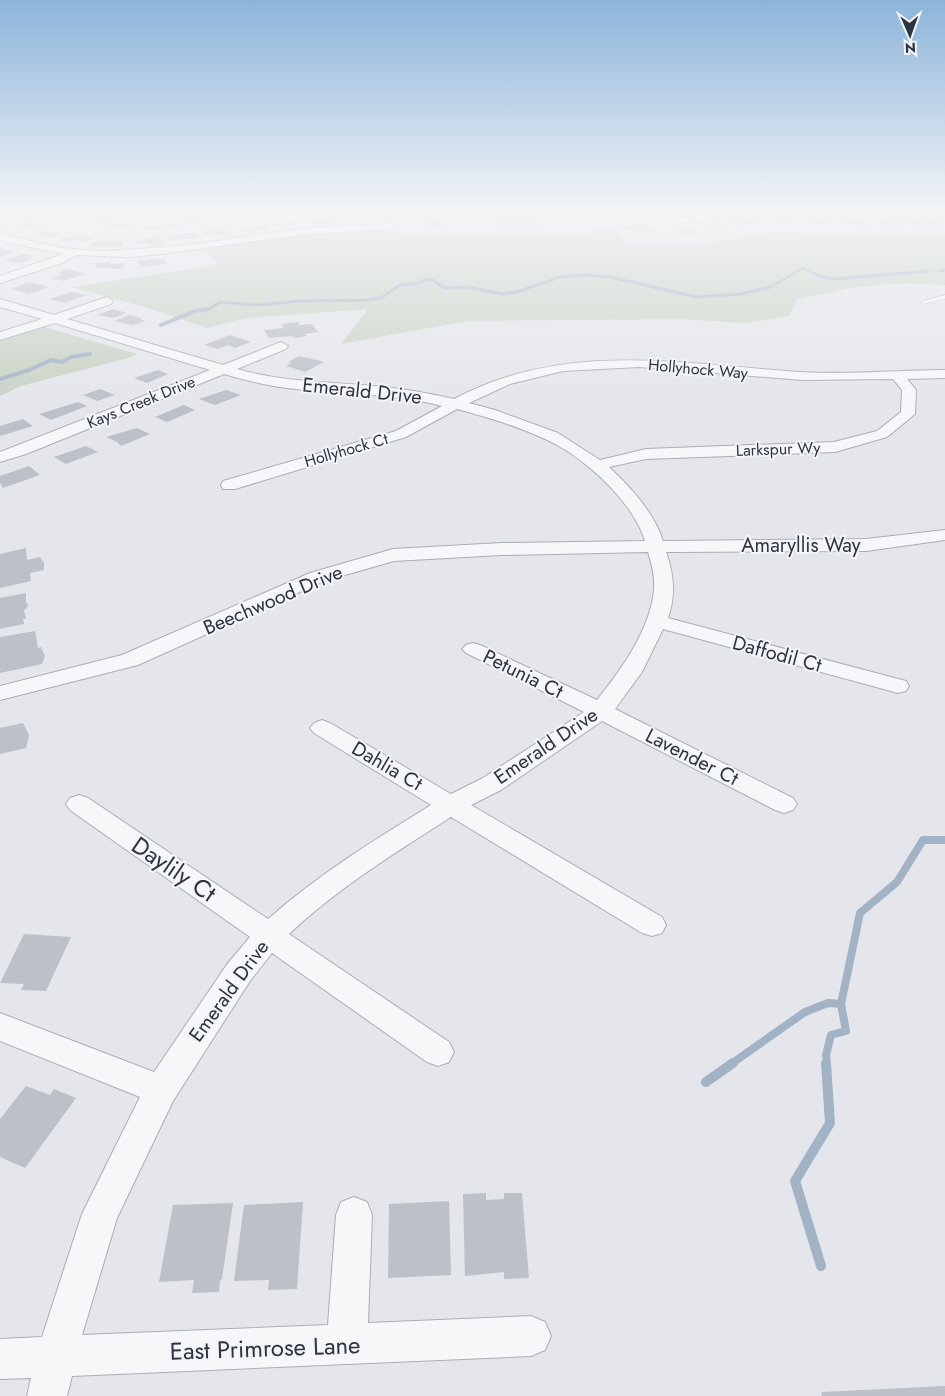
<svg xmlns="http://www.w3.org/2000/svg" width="945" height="1396" font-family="Jost,sans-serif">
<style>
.green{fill:#c9d3c6}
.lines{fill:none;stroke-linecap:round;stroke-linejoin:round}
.stream-far3{stroke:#a3b3c6;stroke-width:3}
.stream-far2{stroke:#a3b3c6;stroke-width:4}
.stream-far1{stroke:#a3b3c6;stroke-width:8}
.stream{stroke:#a3b3c6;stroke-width:10}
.building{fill:#bcc0c7}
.service-casing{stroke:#a9adb5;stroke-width:1}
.minor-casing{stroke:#a9adb5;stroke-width:2}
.service{fill:#f7f7f9;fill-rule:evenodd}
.minor{fill:#f7f7f9;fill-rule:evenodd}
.labels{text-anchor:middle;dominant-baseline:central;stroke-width:4;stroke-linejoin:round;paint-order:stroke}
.far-street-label{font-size:16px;fill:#2d3441;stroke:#f4f5f8}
.street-label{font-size:20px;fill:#2d3441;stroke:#f4f5f8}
.near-street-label{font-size:24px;fill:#2d3441;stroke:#f4f5f8}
</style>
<rect width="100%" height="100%" fill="#e4e6eb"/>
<g class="green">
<path d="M615,226l4,9 10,9 64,1 80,-13 172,2v51l-43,-2 -50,5 -55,11 -8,17 -45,7 -65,-4 -212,2 -126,23 27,-35 -121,9 -40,10 -59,-20 -77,-21 126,-19 22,-5 -16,-14 112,-17 56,-2 16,2 80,2 1,2 121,-1 -1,-2 12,-6z"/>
<path d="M44,327l93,27 -9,4 -107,28 -21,10v-57z"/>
</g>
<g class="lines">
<g class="stream-far3">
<path d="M939,271l6,-1"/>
<path d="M199,311l8,-1 13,-8 36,3 44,-4 69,-1 12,-2 19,-13 18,-2 8,-4 7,1 11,8 22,-1 36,7 15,-2 43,-15 26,-2 24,2 86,20 44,-3 31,-7 32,-19 19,9 14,2 92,-8"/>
</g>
<g class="stream-far2">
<path d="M161,325l34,-14 13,-2"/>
<path d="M0,379l29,-9 22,-10 11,2 9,-5 19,-3"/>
</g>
<g class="stream-far1">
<path d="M731,1064l74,-52 23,-9 13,1"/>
<path d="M827,1064l-1,-9 5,-20 15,-4 -5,-27 19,-91 37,-31 26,-42h22"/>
</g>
<g class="stream">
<path d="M706,1082l27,-19"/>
<path d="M821,1266l-26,-85 35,-58 -4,-60"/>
</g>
</g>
<g class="building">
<path d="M419,211h20v7h-13v-5l-6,1z"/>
<path d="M491,211h48l1,4h-5l3,11h-39l-2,-11 -5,1z"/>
<path d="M38,213l-1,7 -13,1v-2h-2l2,-5z"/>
<path d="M103,213h17l-9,8h-15z"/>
<path d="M189,213h16l-9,8 -14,-1z"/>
<path d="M353,214h16l4,6 -22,-2 -1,-2z"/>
<path d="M621,214h23l1,2h-6l1,3h-15z"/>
<path d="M772,217l20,2 3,4h-20z"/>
<path d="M336,218l1,4 -22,2 -2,-4z"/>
<path d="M755,218l8,4 -23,3 -7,-4z"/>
<path d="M807,218l21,1 2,5 -21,-1z"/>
<path d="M843,219l21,2 3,4 -21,-1z"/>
<path d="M426,220h15v3h3l1,3h-4v3h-15z"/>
<path d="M879,220l21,1 4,5 -21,-1z"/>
<path d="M297,221l4,3 -20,3 -6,-3z"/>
<path d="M913,221h24l4,5 -24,-1z"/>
<path d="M31,222l7,6 -14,2 -6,-6z"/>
<path d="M117,222l19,4 -22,4 -11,-3z"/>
<path d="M642,222l7,3 -4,1 12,4 -11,3 -12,-4 -12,-1z"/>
<path d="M181,224l-2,3 -33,3 2,-4z"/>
<path d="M721,224l9,3 -18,3 -9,-4z"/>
<path d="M264,225l6,4 -24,3 -5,-3z"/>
<path d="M224,229l7,5 -24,2 -5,-4z"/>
<path d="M676,229h20v5h-16z"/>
<path d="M47,231l16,4 -13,3 -16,-4z"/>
<path d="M193,232l8,6 -31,2 -5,-4z"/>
<path d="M78,234l17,4 -12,4 -8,-2 -8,2 -9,-2z"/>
<path d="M158,237l6,7 -13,2 -3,-3 -11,1 -4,-3z"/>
<path d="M124,241l-3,5 -32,1 4,-5z"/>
<path d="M0,248l17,4 -17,5z"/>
<path d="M24,254l9,2 -4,2 4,1 -14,4 -15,-3z"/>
<path d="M153,259h11l3,5 -26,3 -4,-6z"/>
<path d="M110,262v2l14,-1 -1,6 -28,-1 1,-5z"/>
<path d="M68,269l18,5 -23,7 -12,-3 12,-3 -6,-2z"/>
<path d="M29,282l21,5 -21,7 -18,-5z"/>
<path d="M72,292l15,3 -23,8 -15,-4z"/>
<path d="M113,309l14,4 -13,5 -18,-3z"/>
<path d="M129,315l13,3 -2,1 5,2 -12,4 -19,-4z"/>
<path d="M298,322l2,3 12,-1 6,8 -13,2 2,2 -13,2 -2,-2 -23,2 -5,-8 20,-2 -3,-4z"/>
<path d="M230,335l21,7 -16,6 -7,-3 -10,4 -14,-4z"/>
<path d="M299,356l18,4 7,2 -19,10 -19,-6 6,-3 -4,-1z"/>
<path d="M158,370l10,4 -21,9 -13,-5z"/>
<path d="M100,389l15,6 -18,6 -14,-6z"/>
<path d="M226,390l15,5 -26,10 -16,-6z"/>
<path d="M78,402l9,4 -36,14 -12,-6z"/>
<path d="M184,405l11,5 -28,12 -12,-5z"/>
<path d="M23,419l10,7 -33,10v-10z"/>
<path d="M137,428l13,6 -29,12 -4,-4 -11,-5z"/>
<path d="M86,446l12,6 -32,12 -12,-7z"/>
<path d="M29,466l11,9 -37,13 -3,-5v-7z"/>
<path d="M26,548l1,12 13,-3 4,6v7l-14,3 1,8 -31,7v-34z"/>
<path d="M26,593v10l2,1 -1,4 -3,2 2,9h-3l1,5 -24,5v-31z"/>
<path d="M35,631l3,17 3,-1 4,9 -3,8 -42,9v-36z"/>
<path d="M23,723l6,12 -3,13 -26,6v-26z"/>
<path d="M24,934l47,3 -25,54 -25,-1 3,-6 -24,-1z"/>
<path d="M26,1086l24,9 4,-6 22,9 -51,70 -25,-11v-38z"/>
<path d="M486,1193v7l18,-1v-6h18l7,85 -25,1v-7l-39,4 -2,-82z"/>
<path d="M449,1201l2,74 -63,3 1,-74z"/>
<path d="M303,1202l-6,87 -29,1 1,-10 -35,1 10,-76z"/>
<path d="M233,1203l-11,76 -2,1 -1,12 -27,1 2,-13 -35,2 14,-77z"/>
<path d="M945,1386v10h-123l-1,-4z"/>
</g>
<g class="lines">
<defs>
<path id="service" d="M945,295v4l-22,5 -3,-2z"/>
<g id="minor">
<path d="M0,211h9l-9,6z"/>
<path d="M150,211h10l-10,8 -5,-3z"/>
<path d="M389,211h10l-2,18 -91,5 -144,20 -34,3 -51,-2 -15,8 -62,20v-7l63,-22 -57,-12 -6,-3v-7l17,6 45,10 33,3 33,-1 67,-6 111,-16 82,-4z"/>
<path d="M664,211h10l6,7 56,-7 209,2v6l-173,-5 -95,10 -3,-1z"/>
<path d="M107,297l6,4 -2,3 -44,15 156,46 58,-23 7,4 -2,3 -49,20c41,12 83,13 125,16 31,2 62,7 92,14 111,-59 227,-35 346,-27 48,3 97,-2 145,-2v8l-38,1 9,11 -1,24 -28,23 -52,15 -189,7 -37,8c21,20 45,45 54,74l203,-2 79,-9v10l-79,11 -200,1c8,22 10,43 2,66l238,63 3,5 -3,5 -8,2 -235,-64 -21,43 -27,37 178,89 4,6 -4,6 -9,3 -9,-3 -173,-89 -101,69 -30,15 191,112 4,8 -4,8 -10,3 -10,-3 -191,-116c-56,36 -113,71 -162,117l160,108 5,10 -5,10 -11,4 -11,-4 -155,-109 -22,28 -77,120 -56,117 -35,117 246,-10 8,-110 5,-13 13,-5 13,5 5,13 -4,108 163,-7 14,6 6,14 -6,14 -14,6 -459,20 -5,20h-40l4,-18 -31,1v-40l42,-2 40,-123 58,-117 -140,-56v-28l154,59 74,-109 22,-26 -180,-127 -4,-6 4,-6 9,-3 9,3 180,121c50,-44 106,-79 163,-114l-117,-72 -4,-5 4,-5 8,-3 8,3 121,71 32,-16 101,-66 -118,-59 -4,-4 4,-4 7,-2 7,2 117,55c24,-30 53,-70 57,-110 1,-13 -2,-25 -6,-38l-146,3 -108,6 -70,20 -186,84 -138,35v-14l122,-31 188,-82 83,-24 109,-6 143,-2c-12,-40 -63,-86 -100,-102 -28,-13 -58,-22 -88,-30l-51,28 -171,52h-12l-2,-4 2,-4 173,-50 46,-25c-48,-13 -97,-11 -146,-17 -24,-2 -48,-8 -72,-15l-198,80 -26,8v-10l210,-82 -155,-47 -55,17v-8l42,-13 -42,-12v-8l54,16zM639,367l164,13 90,-1 9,11 -1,22 -24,19 -43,11 -188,7 -46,11 -42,-27 -63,-23 -26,-7 41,-19 53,-13z"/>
</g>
</defs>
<use href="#service" class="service-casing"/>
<use href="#minor" class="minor-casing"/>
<use href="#service" class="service"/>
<use href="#minor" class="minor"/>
</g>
<linearGradient id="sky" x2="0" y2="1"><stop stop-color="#8cb4da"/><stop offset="0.52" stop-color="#f3f4f6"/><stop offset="1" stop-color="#f3f4f6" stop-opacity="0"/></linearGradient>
<rect width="945" height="406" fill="url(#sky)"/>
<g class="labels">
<g class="far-street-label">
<text transform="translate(698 369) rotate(5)">Hollyhock Way</text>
<text transform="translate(141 402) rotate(-22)">Kays Creek Drive</text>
<text transform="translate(778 449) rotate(-2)">Larkspur Wy</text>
<text transform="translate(346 450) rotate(-16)">Hollyhock Ct</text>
</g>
<g class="street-label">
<text transform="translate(362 391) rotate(6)">Emerald Drive</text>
<text x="801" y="545">Amaryllis Way</text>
<text transform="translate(273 600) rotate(-23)">Beechwood Drive</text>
<text transform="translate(777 654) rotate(15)">Daffodil Ct</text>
<text transform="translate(523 674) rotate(26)">Petunia Ct</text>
<text transform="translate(546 746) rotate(-34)">Emerald Drive</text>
<text transform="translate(692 757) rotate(27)">Lavender Ct</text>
<text transform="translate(387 766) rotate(30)">Dahlia Ct</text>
<text transform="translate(229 991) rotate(-54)">Emerald Drive</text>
</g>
<g class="near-street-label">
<text transform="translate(174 869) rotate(34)">Daylily Ct</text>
<text transform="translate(265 1348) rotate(-2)">East Primrose Lane</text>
</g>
</g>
<g transform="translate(910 35) rotate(178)" stroke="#f4f5f8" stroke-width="4" paint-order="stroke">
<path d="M0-4L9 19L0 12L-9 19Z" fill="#2d3441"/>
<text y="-8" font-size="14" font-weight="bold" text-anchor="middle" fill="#2d3441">N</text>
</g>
</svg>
